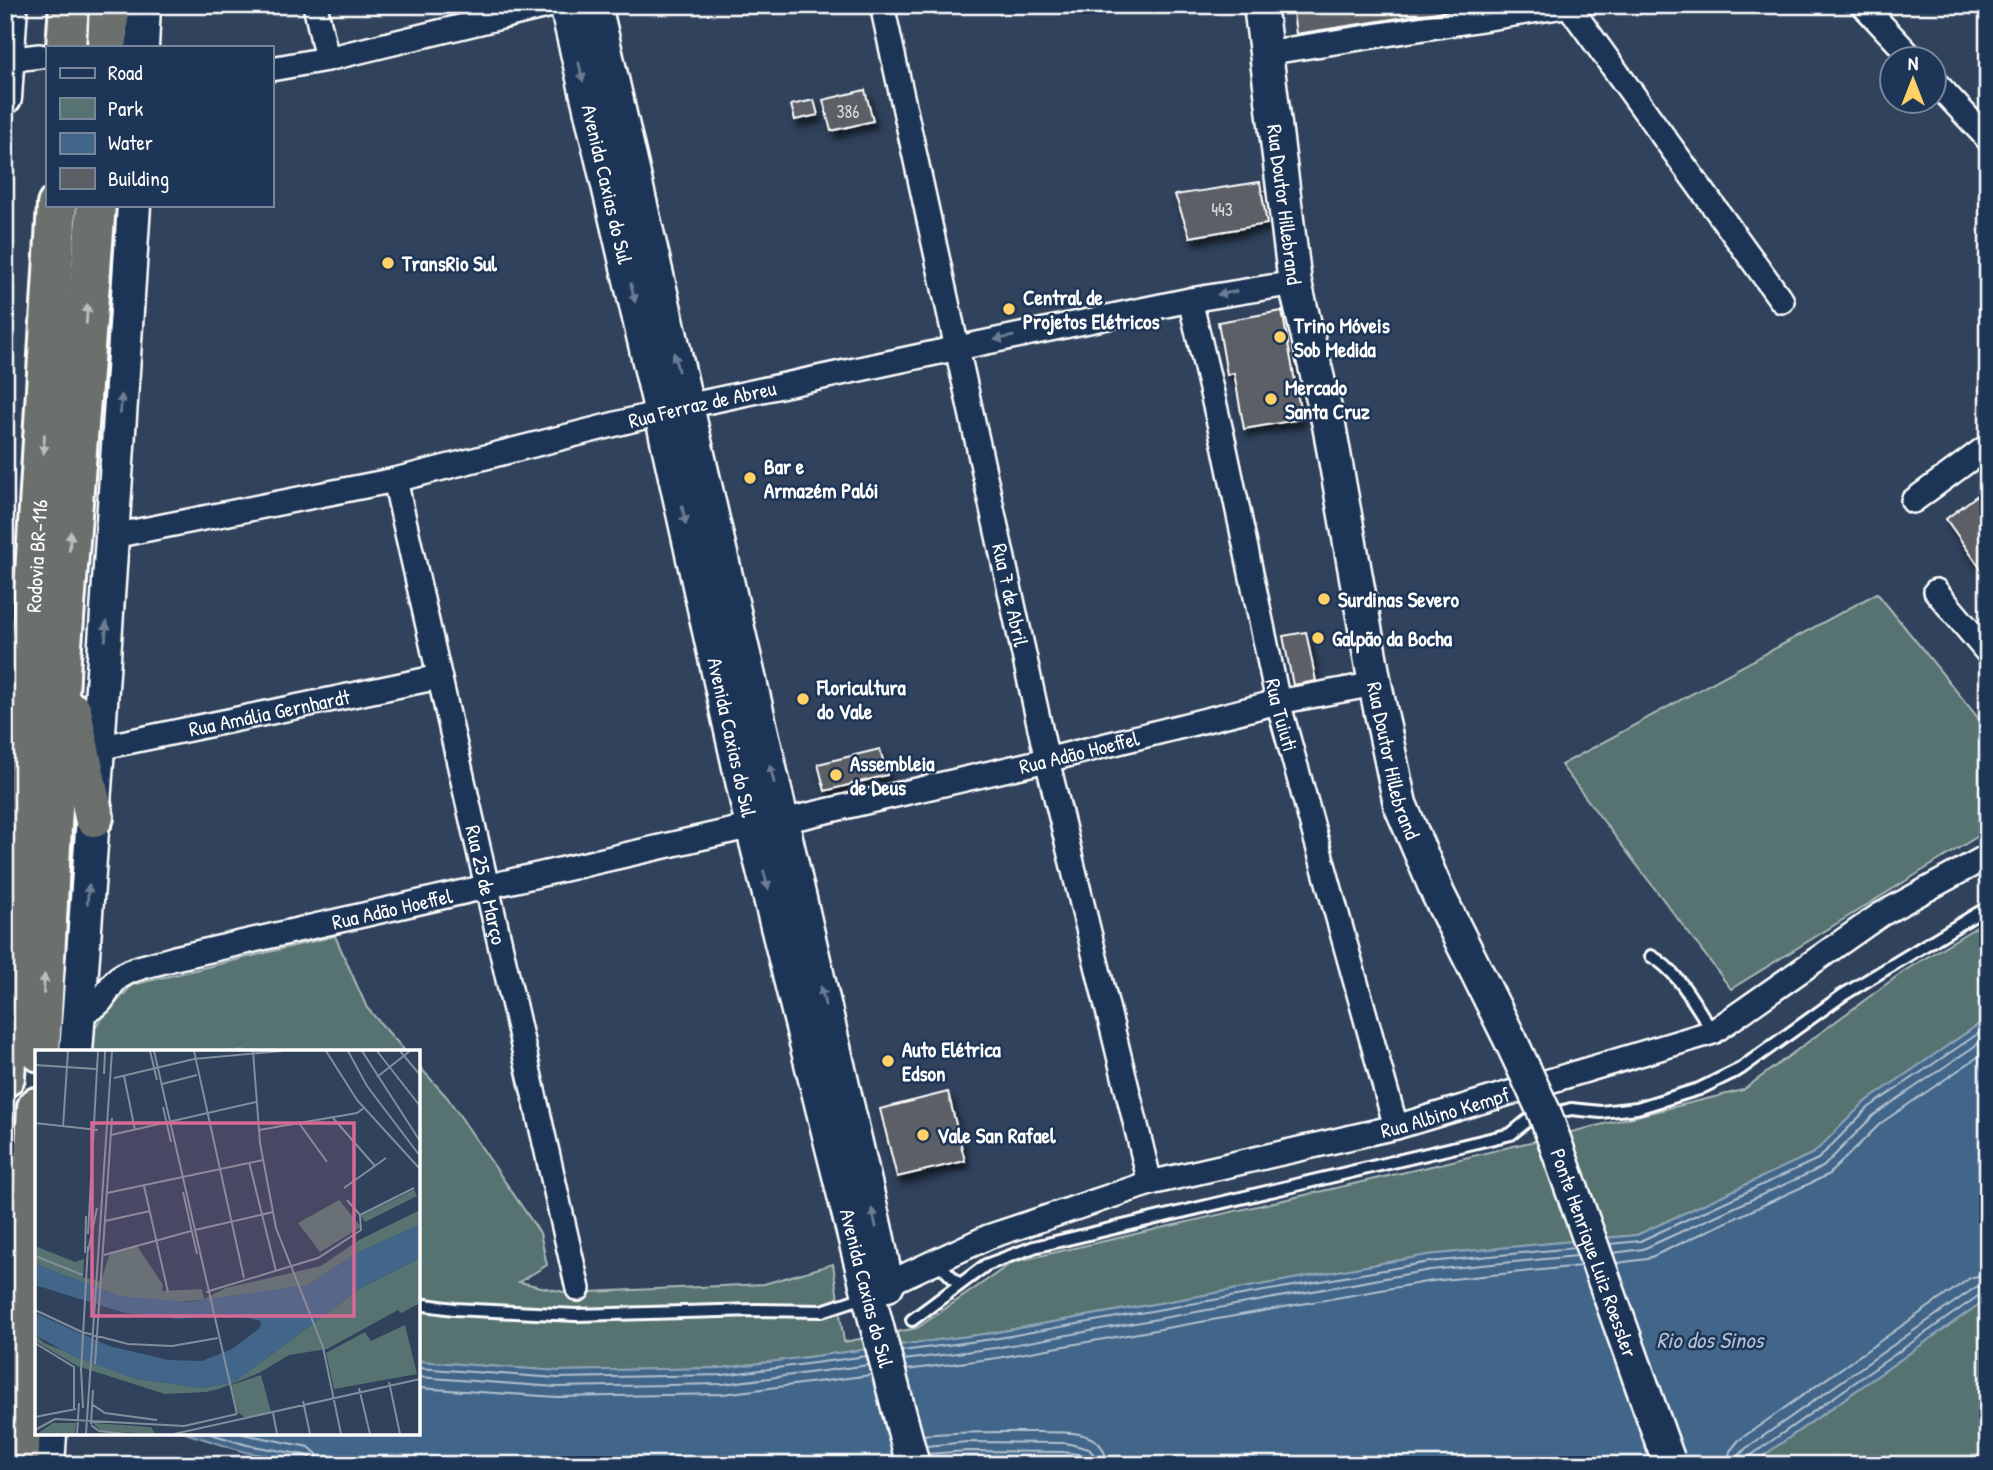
<svg xmlns="http://www.w3.org/2000/svg" width="1993" height="1470" font-family="'Patrick Hand',sans-serif">
<style>
.green{fill:#577371;stroke:#abb9b8;stroke-width:2}
.water{fill:#426689;stroke:#8ea3b8;stroke-width:2}
.lines{fill:none;stroke-linecap:round;stroke-linejoin:round}
.shore{stroke:#b3c2d0;stroke-width:2}
.building{fill:#5c6066;stroke:#fff;stroke-width:2;filter:url(#shadow)}
.lane-casing{stroke:#fff;stroke-width:16}
.street-casing{stroke:#fff;stroke-width:28}
.secondary-casing{stroke:#fff;stroke-width:37}
.highway-casing{stroke:#fff;stroke-width:44}
.lane{stroke:#1d3557;stroke-width:10}
.street{stroke:#1d3557;stroke-width:23}
.secondary{stroke:#1d3557;stroke-width:32}
.highway{stroke:#6c706d;stroke-width:38}
.secondary-bridge-casing{stroke:#fff;stroke-width:37;stroke-linecap:butt}
.secondary-bridge{stroke:#1d3557;stroke-width:32}
.oneway{fill:#6c7c92}
.oneway2{fill:#bdbfbd}
.poi-dot{fill:#ffd166;stroke:#1d3557;stroke-width:2.5}
.labels{text-anchor:middle;dominant-baseline:central;stroke-width:5;stroke-linejoin:round;paint-order:stroke}
.number-label{font-size:18px;fill:#d6d7d9}
.street-label{font-size:21px;fill:#fff;stroke:#1d3557}
.poi-label{font-size:21px;font-weight:bold;fill:#fff;stroke:#1d3557;text-anchor:start}
.water-label{font-size:23px;font-style:italic;fill:#b3c2d0;stroke:#1d3557}
.inset-road{fill:none;stroke:#838e9d;stroke-width:2}
.view{fill:#d76994;fill-opacity:0.15;stroke:#d76994;stroke-width:3.5}
.inset-edge{fill:none;stroke:#fff;stroke-width:3.5}
</style>
<defs>
<filter id="shadow"><feDropShadow dx="4" dy="7" stdDeviation="3.5" flood-color="#0009"/></filter>
</defs>
<rect width="100%" height="100%" fill="#30425c"/>
<filter id="ink" filterUnits="userSpaceOnUse"><feTurbulence type="fractalNoise" baseFrequency=".0143" numOctaves="2"/><feDisplacementMap in="SourceGraphic" scale="14" xChannelSelector="R" yChannelSelector="G"/><feConvolveMatrix kernelMatrix="1 2 1 2 8 2 1 2 1" color-interpolation-filters="sRGB"/></filter>
<g filter="url(#ink)">
<g class="green">
<path d="M1877,593l111,137v100l-257,159 -170,-224z"/>
<path d="M1988,920v98l-124,85 -50,50 -177,82 -209,20 -436,78 -269,35 -165,3 -140,-10v-296l29,32 93,136 7,32 -28,17 49,11 196,-9 69,-20 11,78 73,-14 96,-66 423,-97 307,-75 161,-119z"/>
<path d="M335,936l32,72 39,44h-316l3,-23 39,-44z"/>
<path d="M1988,1298v167h-238z"/>
</g>
<path class="water" d="M1988,1018v280l-238,167h-649c-71,-12 -141,-7 -212,0h-565l-79,-13 -60,-19h233v-72l140,10 165,-3 269,-35 436,-78 209,-20 177,-82 50,-50z"/>
<g class="lines">
<g class="shore">
<path d="M1610,1244l30,-3 178,-82 50,-51 120,-81"/>
<path d="M1613,1253l30,-4 180,-82 51,-52 114,-78"/>
<path d="M1617,1263l30,-4 181,-84 53,-52 107,-73"/>
<path d="M902,1351l91,-12 436,-77 145,-14"/>
<path d="M904,1360l91,-12 435,-78 147,-14"/>
<path d="M418,1368l139,10 166,-3 144,-19"/>
<path d="M906,1370l91,-12 435,-77 149,-15"/>
<path d="M418,1377l139,10 166,-3 146,-19"/>
<path d="M418,1388l139,9 166,-3 148,-19"/>
<path d="M208,1433l39,12 58,10 5,3 1,7"/>
<path d="M238,1433l71,14 8,7 3,11"/>
<path d="M923,1435c39,-4 76,-3 115,-3 16,1 38,-2 53,6 11,5 15,15 16,27"/>
<path d="M926,1446l41,-4 99,1 23,6 5,6 2,10"/>
<path d="M928,1454l39,-3 97,1 19,3 4,10"/>
<path d="M1727,1465l3,-14 9,-11 231,-162 18,-5"/>
<path d="M1738,1465l1,-9 6,-7 231,-162 12,-3"/>
<path d="M1747,1465l3,-9 231,-162 7,-2"/>
</g>
</g>
<g class="building">
<path d="M1292,5h158v5l-154,24z"/>
<path d="M865,90l8,31 -42,10 -8,-31z"/>
<path d="M814,100l4,15 -23,5 -4,-15z"/>
<path d="M1260,182l7,42 -77,13 -15,-42z"/>
<path d="M1282,311l20,108 -58,10 -10,-56 -7,2 -9,-53z"/>
<path d="M1988,487v92l-42,-60z"/>
<path d="M1306,632l10,49 -23,4 -10,-49z"/>
<path d="M880,749l7,26 -62,16 -7,-27z"/>
<path d="M948,1092l17,69 -68,16 -17,-68z"/>
</g>
<g class="lines">
<defs>
<g id="lane">
<path d="M1651,956c28,15 45,51 62,76"/>
<path d="M936,1261l23,23"/>
<path d="M418,1304l36,5 122,6 180,-5 66,1 36,-12 7,-5"/>
<path d="M912,1320l74,-55 48,-18 477,-113 16,-13 44,-12 30,3 36,-4 62,-19 41,-20 103,-74 145,-88"/>
</g>
<g id="street">
<path d="M315,5l12,54"/>
<path id="s1" d="M882,5l165,755 103,423"/>
<path d="M1863,5l51,55"/>
<path d="M1569,6l213,295"/>
<path d="M1265,53l306,-48"/>
<path d="M5,60l35,-4"/>
<path d="M271,69l56,-10 224,-54"/>
<path d="M1934,81l54,58"/>
<path id="s2" d="M1190,300l34,144 54,258 118,425"/>
<path id="s3" d="M395,480l183,809"/>
<path d="M1913,501l75,-55"/>
<path id="s4" d="M113,536l282,-56 292,-74 271,-58 232,-48 105,-17"/>
<path d="M1936,591l52,62"/>
<path id="s5" d="M98,748l341,-71"/>
<path id="s6" d="M783,821l264,-61 231,-58 97,-18"/>
<path id="s7" d="M87,1010c18,-5 18,-20 30,-31 14,-12 40,-15 58,-21l577,-132"/>
<path id="s8" d="M874,1290l114,-53 162,-54 246,-56 317,-95 167,-117 108,-59"/>
</g>
<g id="secondary">
<path id="s9" d="M566,5l95,408 91,413 116,466 45,173"/>
<path d="M595,5l283,1234 9,46"/>
<path id="s10" d="M1260,5l35,278 34,142 46,259 25,120 38,90 73,147"/>
<path d="M142,47l2,-42"/>
<path d="M5,98l6,-93"/>
<path d="M76,1052l22,-304 36,-543"/>
<path d="M48,1465l2,-32"/>
</g>
<g id="highway">
<path d="M66,47l3,-42"/>
<path d="M107,47l2,-42"/>
<path d="M72,712l22,105"/>
<path d="M40,1052l21,-394 35,-453"/>
<path id="s11" d="M5,1077l52,-872"/>
<path d="M19,1465l18,-358"/>
</g>
</defs>
<use href="#lane" class="lane-casing"/>
<use href="#street" class="street-casing"/>
<use href="#secondary" class="secondary-casing"/>
<use href="#highway" class="highway-casing"/>
<use href="#lane" class="lane"/>
<use href="#street" class="street"/>
<use href="#secondary" class="secondary"/>
<use href="#highway" class="highway"/>
<defs>
<g id="secondary-bridge">
<path id="s12" d="M1511,1041l34,73 123,345"/>
</g>
</defs>
<use href="#secondary-bridge" class="secondary-bridge-casing"/>
<use href="#secondary-bridge" class="secondary-bridge"/>
</g>
<defs><path id="oneway-solid" d="M-6-.8H1V-3.2L6.5 0L1 3.2V.8H-6Z" transform="scale(1.75)"/></defs>
<g class="oneway">
<use href="#oneway-solid" transform="translate(581 72) rotate(77)"/>
<use href="#oneway-solid" transform="translate(633 293) rotate(77)"/>
<use href="#oneway-solid" transform="translate(1227 293) rotate(171)"/>
<use href="#oneway-solid" transform="translate(1004 338) rotate(168)"/>
<use href="#oneway-solid" transform="translate(676 362) rotate(-103)"/>
<use href="#oneway-solid" transform="translate(121 404) rotate(-86)"/>
<use href="#oneway-solid" transform="translate(684 515) rotate(78)"/>
<use href="#oneway-solid" transform="translate(106 631) rotate(-86)"/>
<use href="#oneway-solid" transform="translate(772 774) rotate(-103)"/>
<use href="#oneway-solid" transform="translate(766 880) rotate(76)"/>
<use href="#oneway-solid" transform="translate(88 894) rotate(-86)"/>
<use href="#oneway-solid" transform="translate(823 996) rotate(-103)"/>
<use href="#oneway-solid" transform="translate(874 1218) rotate(-103)"/>
</g>
<g class="oneway2">
<use href="#oneway-solid" transform="translate(87 314) rotate(-86)"/>
<use href="#oneway-solid" transform="translate(44 444) rotate(93)"/>
<use href="#oneway-solid" transform="translate(70 541) rotate(-86)"/>
<use href="#oneway-solid" transform="translate(44 984) rotate(-87)"/>
</g>
</g>
<g class="poi-dot">
<circle cx="388" cy="263" r="7"/>
<circle cx="1009" cy="309" r="7"/>
<circle cx="1280" cy="337" r="7"/>
<circle cx="1271" cy="399" r="7"/>
<circle cx="750" cy="478" r="7"/>
<circle cx="1324" cy="599" r="7"/>
<circle cx="1318" cy="638" r="7"/>
<circle cx="803" cy="699" r="7"/>
<circle cx="836" cy="775" r="7"/>
<circle cx="888" cy="1061" r="7"/>
<circle cx="923" cy="1135" r="7"/>
</g>
<g class="labels">
<g class="number-label">
<text x="848" y="111">386</text>
<text x="1222" y="209">443</text>
</g>
<g class="street-label">
<text stroke="none"><textPath href="#s9" startOffset="184">Avenida Caxias do Sul</textPath></text>
<text stroke="none"><textPath href="#s10" startOffset="201">Rua Doutor Hillebrand</textPath></text>
<text stroke="none"><textPath href="#s4" startOffset="604">Rua Ferraz de Abreu</textPath></text>
<text stroke="none"><textPath href="#s11" startOffset="522">Rodovia BR-116</textPath></text>
<text stroke="none"><textPath href="#s1" startOffset="604">Rua 7 de Abril</textPath></text>
<text stroke="none"><textPath href="#s5" startOffset="175">Rua Amália Gernhardt</textPath></text>
<text stroke="none"><textPath href="#s2" startOffset="425">Rua Tuiuti</textPath></text>
<text stroke="none"><textPath href="#s9" startOffset="751">Avenida Caxias do Sul</textPath></text>
<text stroke="none"><textPath href="#s6" startOffset="304">Rua Adão Hoeffel</textPath></text>
<text stroke="none"><textPath href="#s10" startOffset="768">Rua Doutor Hillebrand</textPath></text>
<text stroke="none"><textPath href="#s3" startOffset="415">Rua 25 de Março</textPath></text>
<text stroke="none"><textPath href="#s7" startOffset="329">Rua Adão Hoeffel</textPath></text>
<text stroke="none"><textPath href="#s8" startOffset="600">Rua Albino Kempf</textPath></text>
<text stroke="none"><textPath href="#s12" startOffset="228">Ponte Henrique Luiz Roessler</textPath></text>
<text stroke="none"><textPath href="#s9" startOffset="1318">Avenida Caxias do Sul</textPath></text>
</g>
<g class="poi-label">
<text x="402" y="263">TransRio Sul</text>
<text x="1023" y="297">Central de<tspan x="1023" dy="24">Projetos Elétricos</tspan></text>
<text x="1294" y="325">Trino Móveis<tspan x="1294" dy="24">Sob Medida</tspan></text>
<text x="1285" y="387">Mercado<tspan x="1285" dy="24">Santa Cruz</tspan></text>
<text x="764" y="466">Bar e<tspan x="764" dy="24">Armazém Palói</tspan></text>
<text x="1338" y="599">Surdinas Severo</text>
<text x="1332" y="638">Galpão da Bocha</text>
<text x="817" y="687">Floricultura<tspan x="817" dy="24">do Vale</tspan></text>
<text x="850" y="763">Assembleia<tspan x="850" dy="24">de Deus</tspan></text>
<text x="902" y="1049">Auto Elétrica<tspan x="902" dy="24">Edson</tspan></text>
<text x="937" y="1135">Vale San Rafael</text>
</g>
<g class="water-label">
<text x="1710" y="1339">Rio dos Sinos</text>
</g>
</g>
<g transform="translate(35 1050)">
<rect width="385" height="385" fill="#30425c"/>
<path d="M379,140l3,6 -52,26 -4,-6zM304,150l22,27 -41,25 -22,-29zM385,160v15l-59,26 -53,34 -85,13 -57,5 -47,-7 -84,-32v-18l40,16 9,-3 -1,18 18,5 9,-30 27,-6 26,39 -1,6 40,-2 2,10 22,-11 95,-22 38,-26zM385,208v45l-19,10 -3,-3 -71,39 -38,6 -30,18 -40,16 -13,3 -41,2 -88,-28 -42,-25v-6l9,8 92,36 67,9 31,-6 127,-94zM370,275l12,49 -83,15 -8,-36 39,-21 6,9zM226,325l10,37 -26,6 -7,-6 -7,-27zM18,373h23l-1,11h-38zM58,373l58,4 4,7 -54,-3z" fill="#577371"/>
<path d="M385,175v33l-59,30 -127,94 -31,6 -67,-9 -59,-21 -42,-23v-22l74,33 59,14 34,1 30,-12 28,-21 1,-7 -29,-7 -53,5 -54,-6 -90,-28v-21l84,32 68,6 121,-17 53,-34z" fill="#426689"/>
<path class="inset-road" d="M115,1l7,29M119,1l83,363M159,1l50,227M218,1l7,92 16,85 47,119 18,87M291,1l31,49 63,69M313,1l19,35 53,70M327,1l58,90M342,1l43,55M365,1l20,24M0,15l62,4M69,24l1,-23M89,26l11,54M342,27l33,-26M79,28l80,-19 88,-8M127,34l35,-9M128,57l8,35M298,68l42,48M0,73l63,7M264,73l28,39M28,77l5,-76M224,80l98,-17 8,-6M76,85l145,-33M214,112l27,109M109,136l24,106M309,138l42,-30M148,142l14,62M72,143l156,-33M325,165l54,-27M70,171l45,-10M160,180l78,-18M53,184l10,-183M53,201l9,-43M50,203l1,-37M69,205l87,-24M0,206l48,19M171,242l112,-34 43,-28 -1,-15 -13,-15M0,260l47,22 46,12 44,2 46,-8M0,293l39,24v42M60,314l17,-246M46,318l2,40M46,321l7,-125M354,332l11,52M324,338l11,46M268,351l7,33M58,355l12,8 52,7M238,363l4,21M0,367l41,-8M56,374l2,-34M56,375l8,6 28,3M0,380l20,-11 129,7 53,-12M42,384l2,-31M51,384l26,-383M139,384l246,-55"/>
<path class="view" d="M57,73h262v193h-262z"/>
<rect width="385" height="385" class="inset-edge"/>
</g>
<rect width="1993" height="1470" fill="none" stroke="#1d3557" stroke-width="28"/>
<rect x="14" y="14" width="1965" height="1442" fill="none" stroke="#fff" stroke-width="2.5" filter="url(#ink)"/>
<rect x="46" y="46" width="228" height="161" fill="#1d3557" stroke="#77869a" stroke-width="2"/>
<rect x="60" y="68" width="35" height="10" fill="#1d3557" stroke="#77869a" stroke-width="2"/>
<text x="108" y="80" font-size="21" fill="#ffffff">Road</text>
<rect x="60" y="98" width="35" height="21" fill="#577371" stroke="#77869a" stroke-width="2"/>
<text x="108" y="116" font-size="21" fill="#ffffff">Park</text>
<rect x="60" y="133" width="35" height="21" fill="#426689" stroke="#77869a" stroke-width="2"/>
<text x="108" y="150" font-size="21" fill="#ffffff">Water</text>
<rect x="60" y="168" width="35" height="21" fill="#5c6066" stroke="#77869a" stroke-width="2"/>
<text x="108" y="186" font-size="21" fill="#ffffff">Building</text>
<g transform="translate(1913 80)"><circle r="33" fill="#1d3557" stroke="#77869a" stroke-width="2"/>
<path d="M0-5L12 26L0 18L-12 26Z" fill="#ffd166"/>
<text y="-10" font-size="19" font-weight="bold" text-anchor="middle" fill="#ffffff">N</text>
</g>
</svg>
